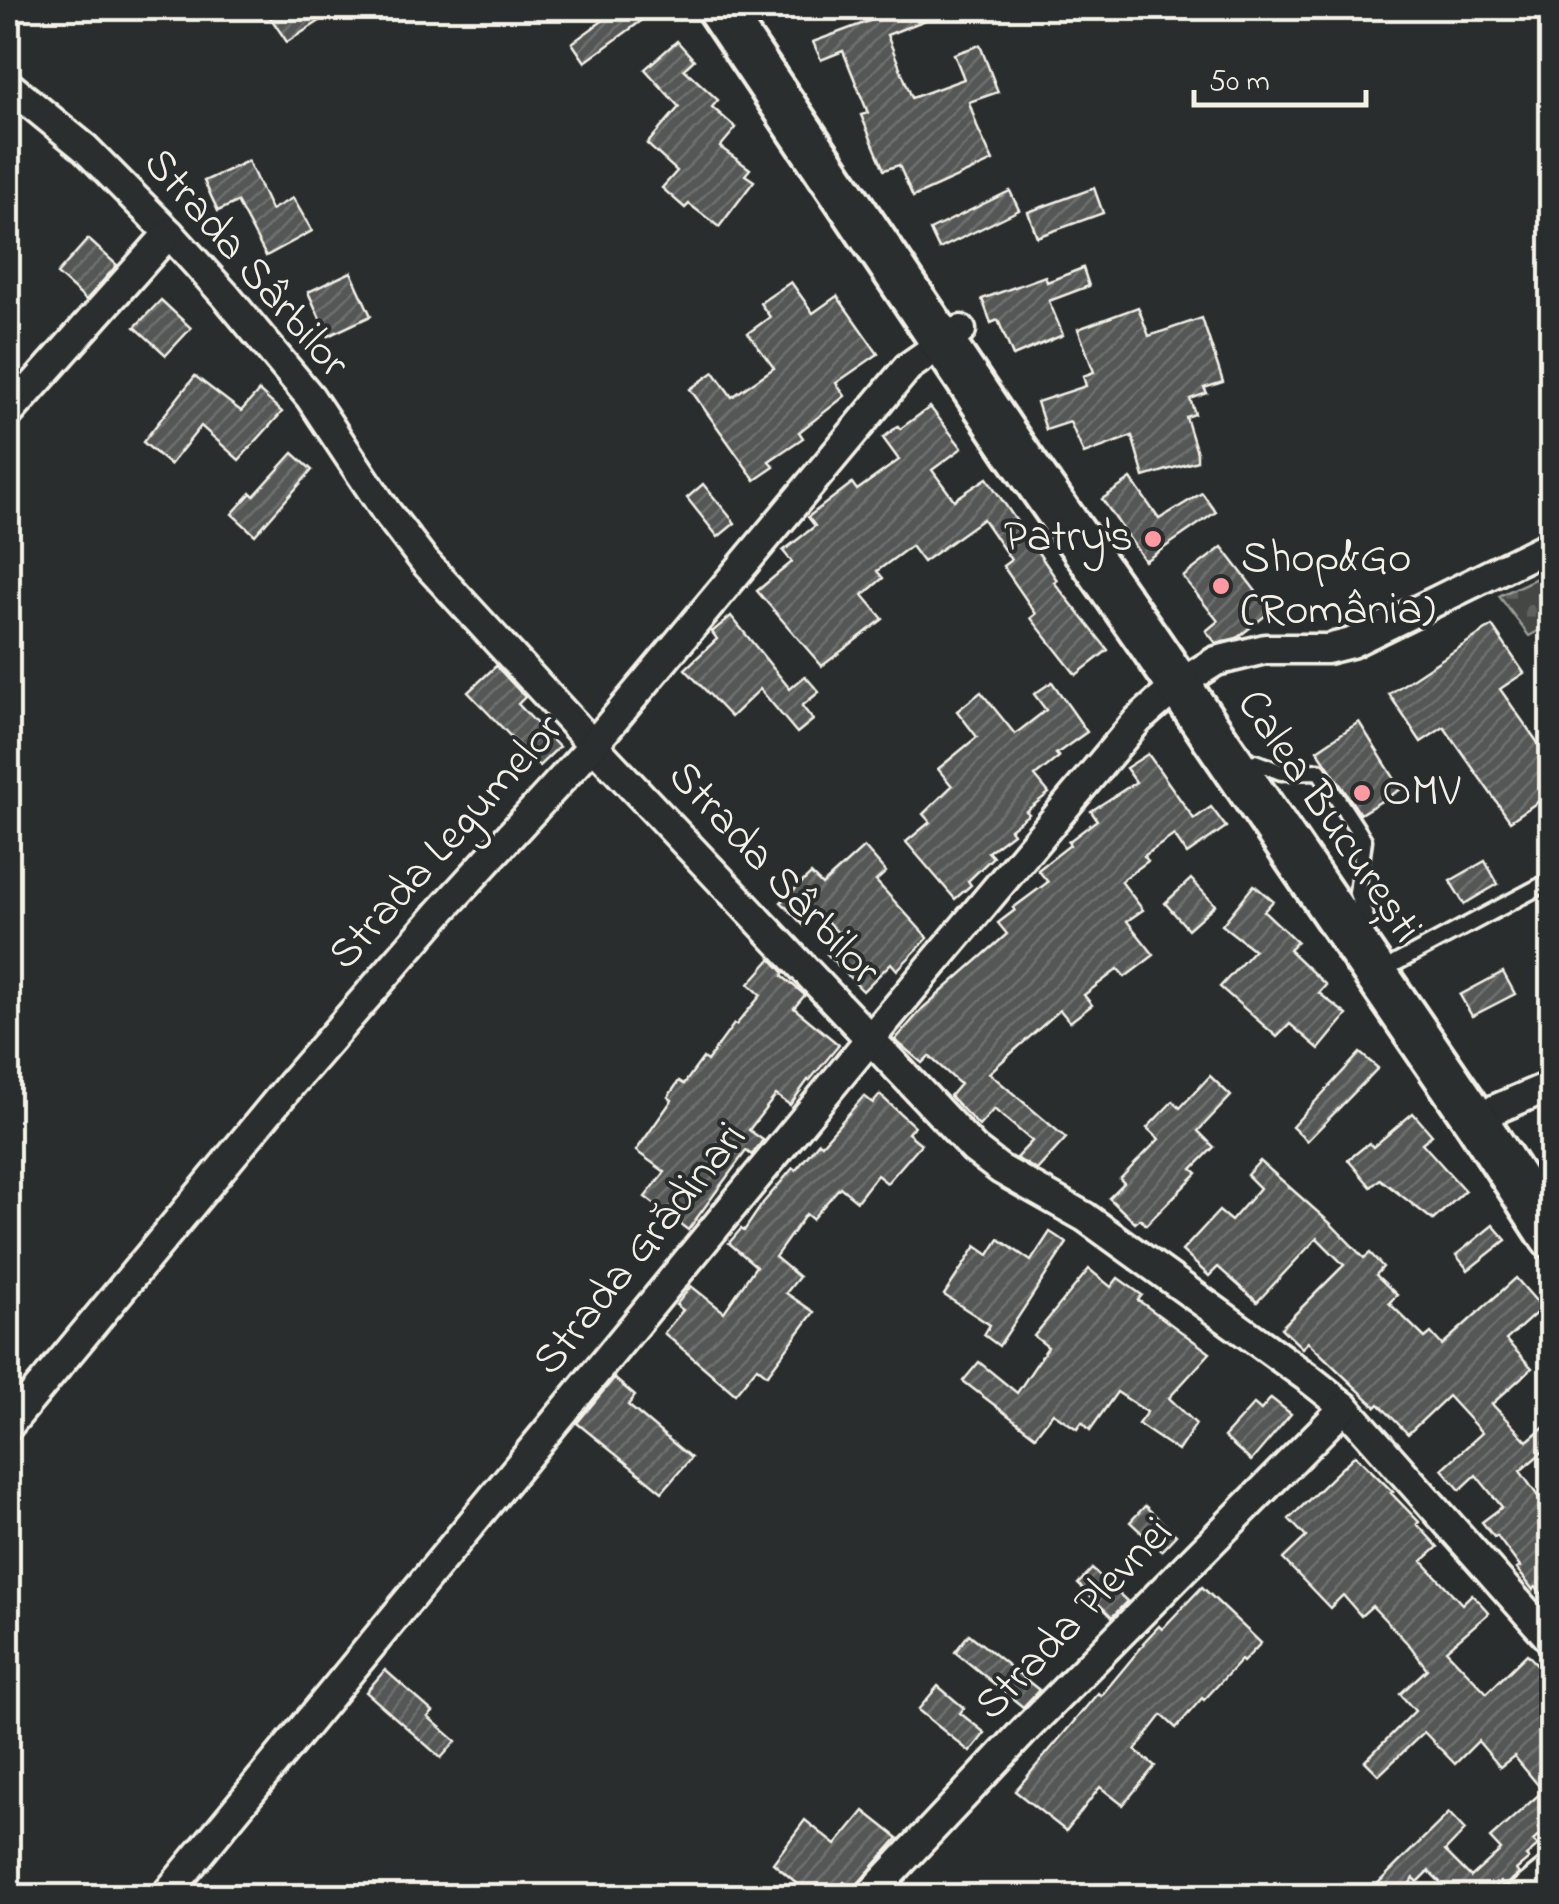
<svg xmlns="http://www.w3.org/2000/svg" width="1559" height="1904" font-family="'Indie Flower',sans-serif">
<style>
.cemetery{fill:url(#cemetery-stones);stroke:#9c9c96;stroke-width:2.5}
.building{fill:url(#building-hatch);stroke:#f4f1e8;stroke-width:2.5}
.lines{fill:none;stroke-linecap:round;stroke-linejoin:round}
.service-casing{stroke:#f4f1e8;stroke-width:21}
.minor-casing{stroke:#f4f1e8;stroke-width:35}
.primary-casing{stroke:#f4f1e8;stroke-width:50}
.service{stroke:#2a2d2e;stroke-width:14}
.minor{stroke:#2a2d2e;stroke-width:28}
.primary{stroke:#2a2d2e;stroke-width:42}
.poi-dot{fill:#ff9aa2;stroke:#2a2d2e;stroke-width:4}
.labels{text-anchor:middle;dominant-baseline:central;stroke-width:8;stroke-linejoin:round;paint-order:stroke}
.street-label{font-size:45px;fill:#f4f1e8;stroke:#2a2d2e}
.poi-label{font-size:45px;fill:#f4f1e8;stroke:#2a2d2e;text-anchor:start}
</style>
<defs>
<pattern id="cemetery-stones" width="16" height="16" patternUnits="userSpaceOnUse" patternTransform="scale(2.5)"><rect width="16" height="16" fill="#444645"/><path d="M2 7V4a2 2 0 0 1 4 0v3zM10 15v-3a2 2 0 0 1 4 0v3z" fill="#606160"/></pattern>
<pattern id="building-hatch" width="6" height="6" patternUnits="userSpaceOnUse" patternTransform="scale(2.5)"><rect width="6" height="6" fill="#555756"/><path d="M-1 1l2-2M0 6l6-6M5 7l2-2" fill="none" stroke="#6e706e"/></pattern>
</defs>
<rect width="100%" height="100%" fill="#2a2d2e"/>
<filter id="ink" filterUnits="userSpaceOnUse"><feTurbulence type="fractalNoise" baseFrequency=".01" numOctaves="2"/><feDisplacementMap in="SourceGraphic" scale="20" xChannelSelector="R" yChannelSelector="G"/><feConvolveMatrix kernelMatrix="1 2 1 2 8 2 1 2 1" color-interpolation-filters="sRGB"/></filter>
<g filter="url(#ink)">
<path class="cemetery" d="M1551,571v53l-22,12 -30,-40z"/>
<g class="building">
<path d="M264,8h76l-53,34z"/>
<path d="M620,8h39l-74,54 -13,-19z"/>
<path d="M904,8l50,1 -67,26 25,63 52,-19 -10,-25 26,-9 18,47 -29,10 9,27 15,32 -80,36 -14,-32 -15,5 -23,-55 7,-2 -25,-62 -22,9 -8,-18z"/>
<path d="M677,41l17,19 -10,9 34,31 -6,7 24,21 -16,19 30,22 -5,6 9,6 -35,46 -30,-23 -4,4 -23,-20 15,-17 -30,-27 32,-37 -34,-38z"/>
<path d="M248,161l23,49 22,-12 19,33 -46,25 -29,-54 -19,9 -14,-30z"/>
<path d="M1094,188l9,25 -66,24 -9,-25z"/>
<path d="M1010,191l9,19 -80,39 -9,-19z"/>
<path d="M88,239l29,26 -31,35 -29,-26z"/>
<path d="M1083,268l6,18 -40,15 14,34 -50,21 -15,-36 -7,3 -9,-24 63,-23 2,6z"/>
<path d="M351,272l20,44 -43,20 -20,-44z"/>
<path d="M791,282l22,31 24,-17 41,58 -42,29 9,13 -46,36 4,6 -34,23 5,6 -19,13 -65,-91 24,-17 18,25 42,-29 -26,-35 22,-16 -10,-14z"/>
<path d="M161,300l30,28 -25,27 -31,-28z"/>
<path d="M1138,307l11,29 53,-18 21,64 -19,6 3,5 -17,6 5,15 -9,3 11,36v8l-53,16 -12,-41 -48,18 -14,-32 -24,8 -9,-28 49,-16 -3,-10 11,-4 -16,-43z"/>
<path d="M195,376l46,35 18,-20 23,21 -43,48 -38,-34 -31,39 -27,-23z"/>
<path d="M930,407l32,41 -30,22 22,30 33,-22 70,102 -3,2 54,68 -32,25 -45,-57 5,-4 -33,-48 8,-6 -28,-41 -60,43 -12,-16 -34,25 6,7 -20,17 20,24 -61,47 -65,-75 35,-29 -9,-11 32,-25 -7,-9 44,-34 5,7 42,-30 -16,-22 15,-12 2,3z"/>
<path d="M293,453l19,17 -57,65 -23,-21 19,-21 3,3z"/>
<path d="M1131,479l28,40 43,-26 14,19 -71,49 -43,-62z"/>
<path d="M703,484l32,39 -17,14 -31,-39z"/>
<path d="M1222,547l49,64 -34,27 -21,5 -10,-12 12,-10 -35,-44z"/>
<path d="M731,616l59,73 15,-13 14,16 -17,14 11,14 -16,13 -37,-44 -29,28 -46,-48 32,-30 -5,-7z"/>
<path d="M1492,626l32,47 -24,16 52,74v29l-42,29 -66,-94 -23,15 -32,-48z"/>
<path d="M496,666l29,31 -7,7 41,43 -20,19 -71,-74z"/>
<path d="M1052,682l35,50 -31,22 3,3 -24,19 14,17 -23,18 3,3 -19,15 3,4 -25,19 5,5 -25,24 3,4 -16,14 -49,-57 24,-20 -7,-8 29,-28 -14,-17 39,-32 -20,-26 24,-19 34,42 31,-24 -12,-16z"/>
<path d="M1359,722l42,67 -41,25 -43,-64z"/>
<path d="M1148,754l46,65 17,-12 15,20 -39,27 -13,-19 -30,21 4,5 -27,20 22,29 -16,11 27,34 -29,22 -7,-8 -34,26 8,10 -22,17 -10,-12 -71,63 77,65 -29,32 -21,-12 16,-17 -38,-32 -15,17 -29,-30 10,-12 -31,-28 -7,7 -27,-23 28,-32 84,-74 -9,-11 17,-13 -2,-2 35,-26 -10,-12 32,-25 -2,-3 29,-22 -6,-9 45,-29 -10,-14z"/>
<path d="M864,847l22,25 -10,9 52,57 -31,32 -6,-7 -28,28 -36,-37 16,-16 -25,-26 -14,14 -23,-24 30,-28 11,11z"/>
<path d="M1485,861l13,23 -34,20 -14,-23z"/>
<path d="M1191,879l24,26 -27,24 -23,-26z"/>
<path d="M1254,885l19,16 -9,10 33,31 -8,8 37,35 -7,8 28,22 -28,34 -29,-25 -13,13 -57,-50 34,-37 -32,-25z"/>
<path d="M771,959l13,14 -2,3 23,19 -11,13 45,37 -30,36 -1,-1 -18,25 -14,-10 -27,35 14,10 -11,15 -6,-4 -58,79 -43,-33 20,-25 -29,-21 36,-51 -4,-3 11,-16 5,3 19,-26 4,3 27,-37 2,1 25,-30 -12,-11z"/>
<path d="M1503,972l12,22 -43,22 -12,-21z"/>
<path d="M1360,1053l18,15 -71,73 -15,-14z"/>
<path d="M1210,1076l21,20 -33,35 16,16 -22,22 5,4 -51,52 -6,-6 -5,4 -26,-25 15,-15 -4,-4 39,-40 -12,-11 26,-27 7,7z"/>
<path d="M880,1095l34,31 -6,7 13,11 -34,39 -10,-8 -20,26 -17,-14 -28,32 -6,-5 -31,43 24,20 -13,16 28,19 -47,63 -10,-8 -22,27 -71,-61 19,-23 -7,-5 15,-19 33,26 32,-46 -27,-23 12,-14 3,2 19,-28 30,-35 3,2 23,-28 3,2 42,-48 9,7z"/>
<path d="M1413,1113l19,22 -10,8 43,48 -32,29 -53,-41 -9,8 -23,-27 21,-17 4,4z"/>
<path d="M1260,1161l70,62 34,35 6,-5 13,14 -7,8 21,20 -8,8 36,35 6,-5 11,12 74,-67 26,30 -36,32 26,28 -40,36 35,37 25,-21v24l-32,27 32,45v91l-16,-20 -3,3 -16,-21 3,-2 -23,-31 -3,1 -12,-15 20,-15 -26,-32 -16,15 -18,-21 40,-36 -34,-37 -40,38 -29,-30 -3,3 -68,-65 -6,6 -21,-20 63,-63 -27,-27 -60,64 -39,-35 -9,9 -27,-25 37,-40 12,10 29,-33 -13,-13z"/>
<path d="M1493,1225l13,15 -38,30 -12,-15z"/>
<path d="M1050,1232l17,11 -68,103 -15,-11 6,-10 -46,-30 32,-49 13,9 10,-16 32,22z"/>
<path d="M1089,1269l22,18 7,-9 24,17 -4,5 72,53 -41,45 27,26 -18,27 -40,-27 9,-12 -30,-20 -27,38 -8,-8 -5,7 -24,-16 -18,23 -72,-55 16,-19 38,31 31,-46 -14,-11z"/>
<path d="M614,1378l21,18 -7,9 63,53 -29,34 -85,-69z"/>
<path d="M1271,1398l20,16 -40,47 -27,-24 30,-33 7,6z"/>
<path d="M1355,1455l38,37 -2,1 28,29 -2,2 21,23 -16,14 40,43 10,-10 17,19 -43,37 41,43 40,-39 25,26v136l-14,12 4,5 -9,8 5,5 -12,10 3,3 -13,11 3,4 -15,13 -4,-5 -12,12 3,2h-42l3,-2 -23,-23 -11,11 -4,-4 -15,18h-34l84,-83 16,17 -20,21 26,26 30,-27 -11,-12 53,-47 -29,-35 -14,11 -22,-26 -23,23 -31,-32 -45,43 -14,-14 50,-50 -15,-17 27,-25 -16,-22 -39,-41 -11,10 -18,-21 -13,13 -47,-49 23,-22 -17,-18z"/>
<path d="M1145,1506l31,29 -15,16 -31,-29z"/>
<path d="M1092,1569l35,32 -15,16 -34,-33z"/>
<path d="M1202,1587l59,56 -18,19 -2,-2 -37,40 -2,-2 -26,30 -14,-13 -27,35 20,16 -32,39 -23,-18 -34,44 -51,-40 83,-98 3,3 43,-52 -1,-1 16,-17 3,3z"/>
<path d="M969,1634l70,56 -16,17 -68,-55z"/>
<path d="M385,1670l48,42 -5,5 28,24 -15,17 -75,-66z"/>
<path d="M938,1686l26,22 -4,5 25,20 -15,19 -52,-42z"/>
<path d="M864,1811l34,27 -45,51 -9,-7 -10,14h-22l-39,-33 32,-43 31,25z"/>
</g>
<g class="lines">
<defs>
<g id="service">
<path d="M1255,762l26,10 38,-1 45,69 -7,53 10,28"/>
<path d="M1396,963l156,-83"/>
</g>
<g id="minor">
<path d="M8,85l77,63 84,85 57,63 84,101 75,113 40,52 168,183 381,404 26,20 85,48 222,160 38,30 207,234"/>
<path d="M8,414l161,-181"/>
<path d="M1477,1122l19,-13 56,-24"/>
<path d="M8,1426l284,-343 149,-172 152,-166 315,-378 53,-37"/>
<path d="M165,1896l705,-857 268,-319 40,-35 38,-24 49,-12h62l24,-6 201,-99"/>
<path d="M869,1896l157,-167 319,-322"/>
<path d="M1519,1896l33,-27"/>
</g>
<path id="primary" d="M718,8l297,442 128,183 334,489 75,115"/>
</defs>
<use href="#service" class="service-casing"/>
<use href="#minor" class="minor-casing"/>
<use href="#primary" class="primary-casing"/>
<use href="#service" class="service"/>
<use href="#minor" class="minor"/>
<use href="#primary" class="primary"/>
</g>
</g>
<g class="poi-dot">
<circle cx="1153" cy="539" r="10"/>
<circle cx="1221" cy="586" r="10"/>
<circle cx="1362" cy="793" r="10"/>
</g>
<g class="labels">
<g class="street-label">
<text transform="translate(245 264) rotate(49)">Strada Sârbilor</text>
<text transform="translate(1328 817) rotate(56)">Calea București</text>
<text transform="translate(447 843) rotate(-48)">Strada Legumelor</text>
<text transform="translate(773 874) rotate(47)">Strada Sârbilor</text>
<text transform="translate(641 1250) rotate(-51)">Strada Grădinari</text>
<text transform="translate(1075 1620) rotate(-46)">Strada Plevnei</text>
</g>
<g class="poi-label">
<text x="1133" y="539" text-anchor="end">Patry's</text>
<text x="1241" y="560">Shop&amp;Go<tspan x="1241" dy="52">(România)</tspan></text>
<text x="1382" y="793">OMV</text>
</g>
</g>
<rect width="1559" height="1904" fill="none" stroke="#2a2d2e" stroke-width="40"/>
<rect x="20" y="20" width="1519" height="1864" fill="none" stroke="#f4f1e8" stroke-width="4" filter="url(#ink)"/>
<path d="M1194 90v15h172v-15" fill="none" stroke="#f4f1e8" stroke-width="5"/>
<text x="1209" y="90" font-size="30" fill="#f4f1e8" stroke="#2a2d2e" stroke-width="8" paint-order="stroke">50 m</text>
</svg>
